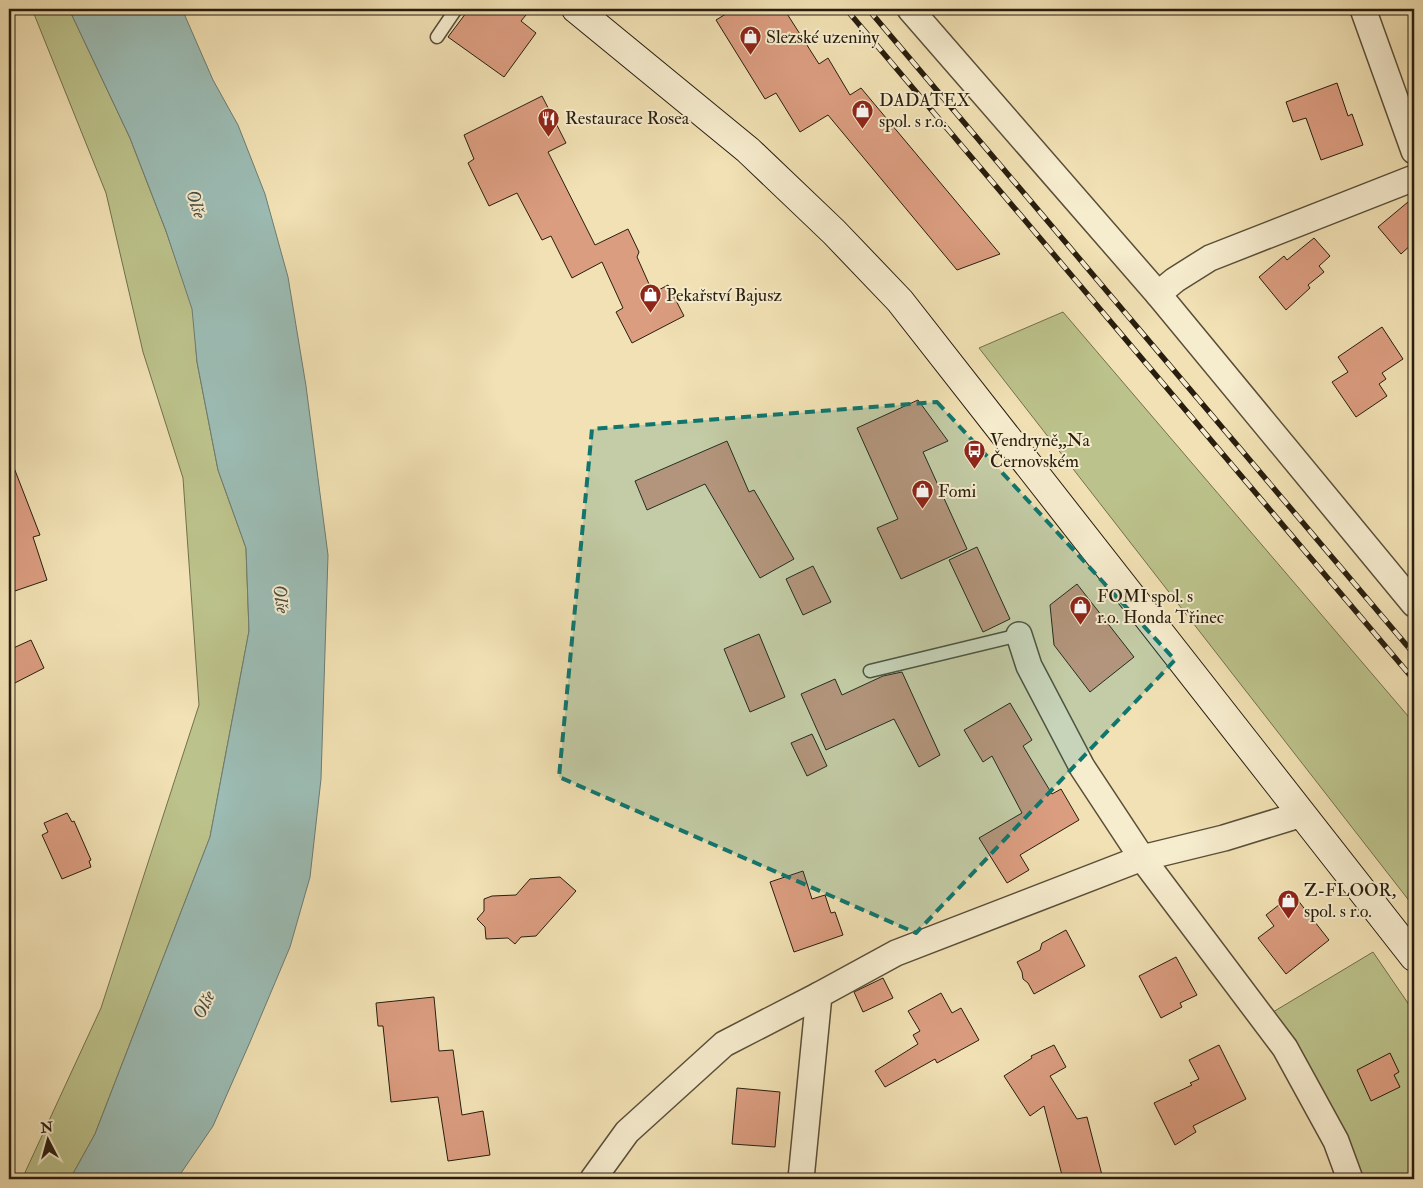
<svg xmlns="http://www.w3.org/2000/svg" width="1423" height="1188" font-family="'IM FELL Double Pica',serif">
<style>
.green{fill:#bcc28b;stroke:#72704c}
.water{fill:#9cbcb4;stroke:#6e7c72}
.building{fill:#db9d80;stroke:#281d0e}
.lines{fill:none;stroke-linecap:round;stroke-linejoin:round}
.service-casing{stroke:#5a4e38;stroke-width:15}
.minor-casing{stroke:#5a4e38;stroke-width:28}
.secondary-casing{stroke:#281d0e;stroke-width:30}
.service{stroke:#f6ecce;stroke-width:12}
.minor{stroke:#f6ecce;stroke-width:25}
.secondary{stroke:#f6ecce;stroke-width:28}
.rail-casing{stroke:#281d0e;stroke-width:5.5}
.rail{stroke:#f6ecce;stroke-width:4;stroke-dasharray:11;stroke-linecap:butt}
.marked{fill:#0f766e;fill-opacity:0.2;stroke:#0f766e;stroke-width:4;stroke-dasharray:10 6;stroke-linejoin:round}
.labels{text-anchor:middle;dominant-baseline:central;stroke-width:4;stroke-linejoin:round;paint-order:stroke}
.poi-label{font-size:18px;fill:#281d0e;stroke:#f6ecce;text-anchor:start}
.water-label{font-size:19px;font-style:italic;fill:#4b4d40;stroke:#f6ecce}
</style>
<rect width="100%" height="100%" fill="#f1e1b4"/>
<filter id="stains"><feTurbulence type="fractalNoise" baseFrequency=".004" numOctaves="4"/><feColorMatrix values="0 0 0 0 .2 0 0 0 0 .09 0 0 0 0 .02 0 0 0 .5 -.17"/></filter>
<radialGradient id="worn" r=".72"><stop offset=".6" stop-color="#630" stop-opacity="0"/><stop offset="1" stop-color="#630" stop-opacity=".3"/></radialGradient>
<g class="green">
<path d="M32,9h37l61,129 36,93 27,78 4,53 21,108 28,78 3,83 -39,206 -115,297 -25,45h-48l79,-171 98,-303 -16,-227 -40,-126 -37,-159z"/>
<path d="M1063,312l351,411v184l-435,-559z"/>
<path d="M1373,952l41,60v167h-57l-84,-167z"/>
</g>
<path class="water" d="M69,9h113l31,71 25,45 27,69 23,83 18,109 22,169 -7,224 -11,98 -20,70 -40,95 -37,84 -36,53h-107l25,-45 115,-297 39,-206 -3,-83 -28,-78 -21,-108 -5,-53 -26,-78 -36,-93z"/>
<g class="building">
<path d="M469,9h62l-10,12 15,12 -32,44 -56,-40z"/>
<path d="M734,9h50l35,55 9,-6 22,37 11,-7 139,166 -43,16 -129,-155 -28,17 -24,-39 -11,6 -49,-79z"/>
<path d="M1337,83l11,33 4,-2 11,31 -42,15 -15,-42 -13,4 -7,-20z"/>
<path d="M542,96l24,47 -18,9 47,93 33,-16 11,23 -2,5 16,36 15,-8 16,31 -52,27 -16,-31 7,-4 -21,-46 -30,16 -21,-42 -9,4 -25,-47 -28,13 -21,-43 6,-4 -10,-24z"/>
<path d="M1414,197v45l-13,12 -23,-27z"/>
<path d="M1314,238l16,18 -11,10 5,6 -16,13 2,3 -24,22 -27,-33 25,-21 3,4z"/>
<path d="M1382,327l21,32 -21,14 4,6 -7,5 8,12 -31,21 -24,-35 16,-10 -10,-15z"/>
<path d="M918,400l30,41 -25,11 44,97 -66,30 -24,-51 21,-9 -41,-91z"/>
<path d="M727,441l22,51 5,-2 40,69 -34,19 -55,-94 -58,26 -12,-29z"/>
<path d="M9,460h2l29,75 -7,2 14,43 -38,13z"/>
<path d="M977,547l33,72 -27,13 -34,-72z"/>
<path d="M813,566l18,36 -28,13 -17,-36z"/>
<path d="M1077,584l57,73 -44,35 -36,-47 -4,-40z"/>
<path d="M759,634l26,63 -35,15 -26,-63z"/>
<path d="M31,640l13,28 -35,18v-36z"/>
<path d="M902,672l38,83 -21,12 -25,-48 -68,31 -25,-56 34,-15 7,16 41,-19z"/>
<path d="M1010,703l22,37 -9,6 29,48 9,-5 18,31 -59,35 9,15 -22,13 -28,-45 43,-25 -30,-57 -9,6 -19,-32z"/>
<path d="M812,734l15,32 -20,10 -16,-33z"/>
<path d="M67,813l5,9 2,-1 17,39 -2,1 2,6 -29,12 -20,-44 6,-3 -4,-9z"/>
<path d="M803,871l9,28 13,-4 6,18 4,-1 8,23 -49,17 -24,-70z"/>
<path d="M560,877l16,14 -40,45 -15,1 -6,7 -7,-6 -22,1 -1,-12 -8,-8 7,-8v-12l8,-3 24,-1 14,-16z"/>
<path d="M1293,894l36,46 -43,34 -28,-36 16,-12 -8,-11z"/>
<path d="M1066,930l19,36 -51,28 -6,-11 -5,-4 -1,-7 -5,-10 23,-12 2,-7z"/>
<path d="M1176,957l21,38 -17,8 2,4 -21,11 -22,-42z"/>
<path d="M883,978l10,20 -30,14 -9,-20z"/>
<path d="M941,993l11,20 9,-5 18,32 -42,23 -2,-4 -50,28 -10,-16 43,-27 -5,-9 7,-4 -12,-20z"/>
<path d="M434,997l5,54 14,-1 9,65 21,-4 7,44 -42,6 -10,-64 -47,5 -8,-76h-5l-2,-23z"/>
<path d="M1054,1045l12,22 -16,9 27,43 10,-2 16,62h-40l-19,-73 -14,10 -26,-40 28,-18 -1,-2z"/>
<path d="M1219,1045l27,54 -53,27 3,6 -21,13 -21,-42 38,-18 -2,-2 9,-4 -10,-19z"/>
<path d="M1390,1053l9,19 -5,3 6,12 -29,14 -14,-31z"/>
<path d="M737,1088l43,4 -5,55 -43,-3z"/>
</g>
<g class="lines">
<defs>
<g id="service">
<path d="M437,37l19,-28"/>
<path d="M870,671l149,-36"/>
</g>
<g id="minor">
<path d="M910,9l248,285 256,310"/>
<path d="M1363,9l51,142"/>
<path d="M1158,294l17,-14 35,-22 204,-80"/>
<path d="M1019,635l10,31 53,101 60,91 143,190 51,93 14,38"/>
<path d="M593,1179l34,-47 97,-88 95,-49"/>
<path d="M801,1179l18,-184 77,-42 246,-95 82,-20 78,-24"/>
</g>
<path id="secondary" d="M576,9l172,141 86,82 66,69 514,656"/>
</defs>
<use href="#service" class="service-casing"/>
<use href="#minor" class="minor-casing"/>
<use href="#secondary" class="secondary-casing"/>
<use href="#service" class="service"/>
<use href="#minor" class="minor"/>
<use href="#secondary" class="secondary"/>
<defs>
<g id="rail">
<path d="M846,9l568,671"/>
<path d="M868,9l546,645"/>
</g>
</defs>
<use href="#rail" class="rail-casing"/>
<use href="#rail" class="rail"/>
</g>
<path class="marked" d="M937,402l238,258 -259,273 -357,-156 33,-348z"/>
<defs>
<symbol id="shop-pin" viewBox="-11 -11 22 30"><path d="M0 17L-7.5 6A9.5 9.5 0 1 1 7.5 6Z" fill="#8f2418" stroke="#f6ecce"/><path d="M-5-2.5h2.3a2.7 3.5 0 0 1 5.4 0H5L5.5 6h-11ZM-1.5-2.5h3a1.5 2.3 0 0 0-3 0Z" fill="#fff"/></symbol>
<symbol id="restaurant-pin" viewBox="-11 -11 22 30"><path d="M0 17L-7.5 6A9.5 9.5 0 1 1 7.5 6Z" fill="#8f2418" stroke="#f6ecce"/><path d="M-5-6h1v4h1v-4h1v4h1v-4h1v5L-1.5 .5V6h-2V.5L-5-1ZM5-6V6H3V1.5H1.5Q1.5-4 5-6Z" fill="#fff"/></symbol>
<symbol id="bus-pin" viewBox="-11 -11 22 30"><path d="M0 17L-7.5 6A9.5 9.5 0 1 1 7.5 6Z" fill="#8f2418" stroke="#f6ecce"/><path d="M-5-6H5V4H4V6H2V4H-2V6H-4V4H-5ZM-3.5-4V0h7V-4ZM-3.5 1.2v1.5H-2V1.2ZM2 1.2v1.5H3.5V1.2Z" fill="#fff"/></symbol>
</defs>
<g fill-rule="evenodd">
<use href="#shop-pin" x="738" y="24" width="25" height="34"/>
<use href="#shop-pin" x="850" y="98" width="25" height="34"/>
<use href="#restaurant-pin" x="536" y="106" width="25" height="34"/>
<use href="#shop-pin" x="638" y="282" width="25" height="34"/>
<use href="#bus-pin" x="962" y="438" width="25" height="34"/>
<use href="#shop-pin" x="910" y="478" width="25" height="34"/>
<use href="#shop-pin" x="1068" y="594" width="25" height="34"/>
<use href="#shop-pin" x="1276" y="888" width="25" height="34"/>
</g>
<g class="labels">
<g class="poi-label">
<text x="766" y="37">Slezské uzeniny</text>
<text x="879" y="100">DADATEX<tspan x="879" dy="21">spol. s r.o.</tspan></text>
<text x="565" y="118">Restaurace Rosea</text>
<text x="666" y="295">Pekařství Bajusz</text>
<text x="990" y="440">Vendryně,,Na<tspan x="990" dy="21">Černovském</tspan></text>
<text x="938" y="491">Fomi</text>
<text x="1097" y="596">FOMI spol. s<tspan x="1097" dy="21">r.o. Honda Třinec</tspan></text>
<text x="1304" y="890">Z-FLOOR,<tspan x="1304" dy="21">spol. s r.o.</tspan></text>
</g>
<g class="water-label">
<text transform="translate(196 204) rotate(71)">Olše</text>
<text transform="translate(281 599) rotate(82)">Olše</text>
<text transform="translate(204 1005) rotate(-65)">Olše</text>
</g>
</g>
<rect width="1423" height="1188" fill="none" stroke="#f1e1b4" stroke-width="30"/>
<rect x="10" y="10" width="1403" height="1168" fill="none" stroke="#281d0e" stroke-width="2.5"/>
<rect x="15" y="15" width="1393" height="1158" fill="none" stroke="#281d0e"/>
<g transform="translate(48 1140) rotate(354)" stroke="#f6ecce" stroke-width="4" paint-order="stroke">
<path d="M0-4L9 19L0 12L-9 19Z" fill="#281d0e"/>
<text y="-8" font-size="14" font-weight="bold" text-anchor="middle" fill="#281d0e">N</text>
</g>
<rect width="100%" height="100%" filter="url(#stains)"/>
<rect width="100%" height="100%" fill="url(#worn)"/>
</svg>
